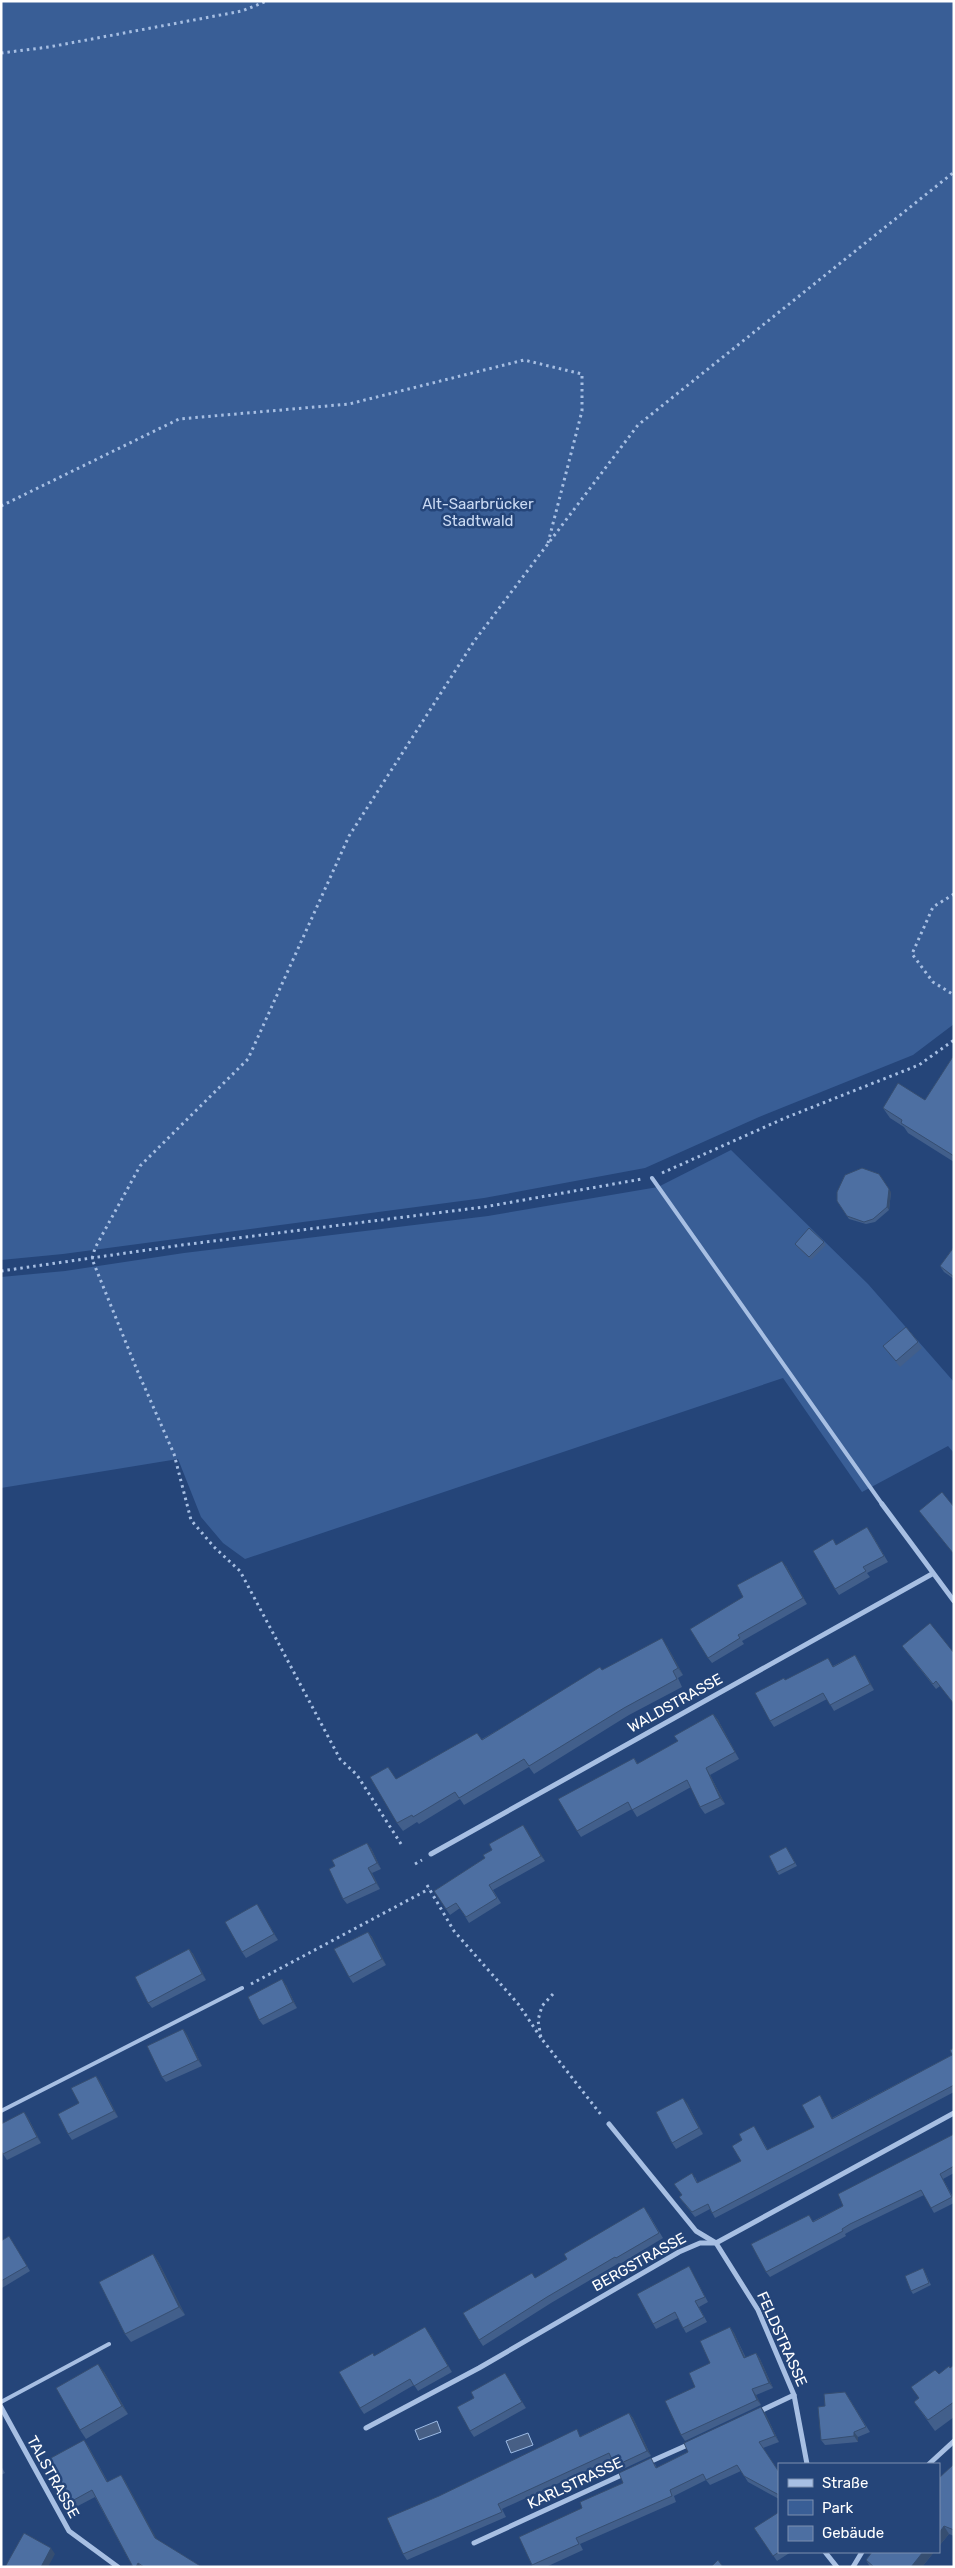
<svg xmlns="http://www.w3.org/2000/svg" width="955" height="2568" font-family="Rubik,sans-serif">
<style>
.green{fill:#395e96}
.water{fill:#475f85;stroke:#9cbae4}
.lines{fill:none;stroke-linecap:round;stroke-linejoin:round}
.path{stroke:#a7bfe3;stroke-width:3;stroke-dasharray:2.5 4;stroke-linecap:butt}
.lane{stroke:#a7bfe3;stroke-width:4}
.street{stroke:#a7bfe3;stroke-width:5}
.wall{fill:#425f8b}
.shaded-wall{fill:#364e71}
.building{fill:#4d6fa2;stroke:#364e71}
.labels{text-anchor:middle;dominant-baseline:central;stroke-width:5;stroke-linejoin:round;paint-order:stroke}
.park-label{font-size:15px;fill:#cadaf3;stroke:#254579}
.street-label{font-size:15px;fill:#fff;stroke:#254579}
</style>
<rect width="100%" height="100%" fill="#254579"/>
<g class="green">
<path d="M1,1h953v1023l-41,31 -154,62 -114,51 -161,30 -421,56 -62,6z"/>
<path d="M731,1150l137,134 86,98v71l-6,-7 -86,46 -79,-114 -538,181 -22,-16 -22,-26 -23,-58 -177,29v-211l64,-6 119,-18 304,-37 170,-29z"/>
</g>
<g class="water">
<path d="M437,2421l4,11 -22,8 -4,-10z"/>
<path d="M528,2433l5,12 -22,8 -5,-12z"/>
</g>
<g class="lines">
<g class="path">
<path d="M1,53l48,-6 193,-36 25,-10"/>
<path d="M1,506l178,-87 170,-15 175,-44 58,14v37l-34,132"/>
<path d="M954,894l-21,13 -21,47 21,28 21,13"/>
<path d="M662,1173l123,-55 134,-53 35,-25"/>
<path d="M1,1271l181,-26 302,-38 158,-28"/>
<path d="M401,1844l-44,-69 -17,-16 -100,-188 -26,-24 -23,-27 -17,-66 -37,-84 -45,-111 3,-11 45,-82 108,-107 101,-223 126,-196 163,-215 316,-253"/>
<path d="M415,1864l7,-4"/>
<path d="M427,1885l27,46 65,74 22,33"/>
<path d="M251,1984l178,-95"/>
<path d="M553,1994l-11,12 -4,14 3,18 61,78"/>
</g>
<g class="lane">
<path d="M652,1178l230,326"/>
<path d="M1,2111l241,-123"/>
<path d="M1,2402l108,-58"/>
</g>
<g class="street">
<path d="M882,1504l72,97"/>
<path d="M431,1854l501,-280"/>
<path d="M609,2124l87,107 20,12 42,67 36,85 13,69"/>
<path d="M1,2407l68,124 49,36"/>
<path d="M758,2412l36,-17"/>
<path d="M366,2428l113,-60 200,-116 21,-9h16l238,-130"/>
<path d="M647,2463l45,-20"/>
<path d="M929,2464l25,-23"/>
<path d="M474,2543l152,-70"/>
<path d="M825,2552l12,15"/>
<path d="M853,2567l9,-15"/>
</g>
</g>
<g class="wall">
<path d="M954,1055v107l-46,-29 -4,-6 -14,-9 -7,-10 42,-8z"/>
<path d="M891,1192l-2,18 -14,12 -9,2 -17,-5 -12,-18z"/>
<path d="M824,1242l2,3 -15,15 -14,-13 -2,-3z"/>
<path d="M954,1247v32l-10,-7 -4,-6z"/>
<path d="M918,1342l4,6 -22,19 -17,-21z"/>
<path d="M871,1533l17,29 -21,11 3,4 -31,18 -4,-6 1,-44z"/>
<path d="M786,1566l21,38 -65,37 2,3 -32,19 -4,-5 35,-61z"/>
<path d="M667,1646l16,29 -5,3 4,9 -53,28 -95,59 -5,-7 -65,38 -4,-6 -41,25 -2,-2 -14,9 -6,-8 -1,-44 86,-40 120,-69z"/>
<path d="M905,1650l49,3 -14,33 -4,3z"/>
<path d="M855,1655l4,6 15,29 -40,21 -7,-12 -53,28 -4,-6 15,-41 48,-14z"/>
<path d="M713,1714l5,6 21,39 -29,16 15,29 -20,10 -5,-7 -9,-20 -54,30 -5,-8 -51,28 -4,-6 57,-73 4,6 40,-23z"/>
<path d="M523,1825l22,36 -52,29 8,13 -32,20 -9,-15 -10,7 -16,-24 51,-33 7,-8z"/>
<path d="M371,1848l10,21 -9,4 8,16 -33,15 -4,-5z"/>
<path d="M788,1850l9,16 -18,9 -2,-3z"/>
<path d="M257,1904l21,36 -32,18 -4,-6z"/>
<path d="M368,1932l4,5 14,28 -33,18 -4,-6z"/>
<path d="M189,1949l4,5 13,26 -54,28 -4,-5z"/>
<path d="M286,1985l11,23 -34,17 -4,-5z"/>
<path d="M183,2029l4,6 15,31 -36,16 -4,-5z"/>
<path d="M954,2048v44l-239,126 -5,-9 -15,8 -16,-20 3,-2 13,-18 3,6 43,-22 1,-21 12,-14 14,24 46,-23 6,-32 12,23 120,-63z"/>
<path d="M96,2076l4,6 18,35 -46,23 -4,-6z"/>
<path d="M687,2103l16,31 -27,15 -4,-6z"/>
<path d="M24,2112l4,6 13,25 -34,17 -4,-6z"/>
<path d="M954,2134v39l-11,6 11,20v4l-20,10 -10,-18 -70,34 -9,5 1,2 -76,41 -4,-5 47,-51 30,-15z"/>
<path d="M648,2213l15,25 -43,26 -1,-1 -68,40 -68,43 -4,-6 56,-62z"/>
<path d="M9,2236l21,35 -28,17 -1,-2v-45z"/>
<path d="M153,2254l6,9 26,52 -54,27 -6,-8z"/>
<path d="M689,2266l3,6 16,30 -9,5 8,15 -21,11 -8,-15 -22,11 -3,-5z"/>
<path d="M923,2268l8,17 -18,9 -2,-3z"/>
<path d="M730,2327l4,6 12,25 10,-5 4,6 13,29 -17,7 5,10 -76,36 -4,-6 14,-48 15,-24z"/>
<path d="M429,2333l23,39 -34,19 -4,-6 -50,29 -4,-6 15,-52z"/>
<path d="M954,2365v52l-19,14 -21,-29z"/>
<path d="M104,2372l24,42 -42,25 -6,-9z"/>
<path d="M505,2373l21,35 -52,29 -4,-6 4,-33z"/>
<path d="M845,2392l25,40 -12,5v5l-33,3 -4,-5 4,-34z"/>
<path d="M761,2407l4,6 14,29 -16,6 16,24v27l-31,-17 -7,-11 -31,14 -4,-5 -32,16 2,6 -96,42 3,6 -37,17h-13l-1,-2 50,-57 73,-44 2,4 31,-16z"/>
<path d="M629,2413l4,5 18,38 -32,15 -7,-12 -110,50 4,8 -99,43 -4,-6 178,-118z"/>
<path d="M84,2440l4,6 20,36 13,-7 4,6 31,58 46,28h-69l-38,-70 -19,10 -4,-6z"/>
<path d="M954,2464v72l-5,-2 -10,12v-68z"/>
<path d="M1,2466l4,7 -4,2z"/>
<path d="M754,2528l25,24h12l-14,9z"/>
<path d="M872,2552h62l-12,15h-52l-4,-7z"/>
</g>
<g class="shaded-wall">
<path d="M881,1176l10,16 -2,18 -2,-3z"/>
<path d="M782,1561l4,5 21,38 -4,-6z"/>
<path d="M662,1638l5,8 16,29 -5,-7z"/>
<path d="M855,1655l4,6 15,29 -4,-6z"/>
<path d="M713,1714l5,6 21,39 -4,-7z"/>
<path d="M706,1768l4,7 15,29 -5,-6z"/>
<path d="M523,1825l4,5 18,31 -4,-5z"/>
<path d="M367,1843l4,5 10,21 -4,-6z"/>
<path d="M368,1868l4,5 8,16 -4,-6z"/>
<path d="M257,1904l4,6 17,30 -4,-6z"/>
<path d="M368,1932l4,5 14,28 -4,-6z"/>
<path d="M189,1949l4,5 13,26 -4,-6z"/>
<path d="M282,1979l4,6 11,23 -4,-6z"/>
<path d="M183,2029l4,6 15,31 -4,-6z"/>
<path d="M96,2076l4,6 18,35 -4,-6z"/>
<path d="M820,2095l3,5 12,23 -3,-4z"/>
<path d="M683,2098l4,5 16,31 -4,-6z"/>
<path d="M24,2112l4,6 13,25 -4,-6z"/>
<path d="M153,2254l6,9 26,52 -6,-8z"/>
<path d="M425,2327l4,6 23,39 -4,-6z"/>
<path d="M730,2327l4,6 14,31 -4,-6z"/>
<path d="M756,2353l4,6 13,29 -4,-5z"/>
<path d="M98,2364l6,8 24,42 -6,-8z"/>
<path d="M505,2373l4,6 17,29 -4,-6z"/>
<path d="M752,2389l4,6 5,10 -4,-5z"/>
<path d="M761,2407l4,6 14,29 -4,-6z"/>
<path d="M629,2413l4,5 18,38 -4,-5z"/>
<path d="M854,2432l4,5v5l-4,-6z"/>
<path d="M84,2440l4,6 23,42 -4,-6z"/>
<path d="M121,2475l4,6 34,62 -4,-5z"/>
<path d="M944,2526l5,8 -10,12v-13z"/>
<path d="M51,2548l4,6 -7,13h-7z"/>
<path d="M923,2552h11l-12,15h-11z"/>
<path d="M138,2563l3,4h-5z"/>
</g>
<g class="building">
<path d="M954,1055v62l-1,1 1,1v37l-53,-33 1,-3 -19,-12 15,-25 27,17z"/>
<path d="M862,1168l17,6 10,15 -2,18 -14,12 -9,3 -17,-6 -10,-15v-9l8,-17z"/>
<path d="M809,1228l15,14 -15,15 -14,-13z"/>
<path d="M954,1247v30l-14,-11z"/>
<path d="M906,1327l12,15 -22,19 -13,-15z"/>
<path d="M942,1492l12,15v45l-1,1 -34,-42z"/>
<path d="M867,1527l17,29 -21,11 3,4 -31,18 -22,-38 20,-12 3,6z"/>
<path d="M782,1561l21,37 -65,37 2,3 -32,20 -18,-29 53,-32 -6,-12z"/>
<path d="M930,1623l24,30v51l-18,-23 -3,3 -31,-38z"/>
<path d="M662,1638l16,30 -5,3 4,8 -53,29 -95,58 -5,-7 -65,39 -4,-6 -42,25 -1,-2 -15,8 -27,-46 18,-10 8,12 81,-46 5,7 118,-73 2,3z"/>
<path d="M855,1655l15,29 -40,21 -7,-12 -53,28 -15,-28 29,-15 1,2 43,-22 5,9z"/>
<path d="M713,1714l22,38 -29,16 14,30 -20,9 -13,-27 -55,30 -4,-8 -51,29 -19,-32 76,-41 3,6 41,-23 -4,-5z"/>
<path d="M523,1825l18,31 -52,29 8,13 -31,19 -10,-14 -10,6 -12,-18 51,-33 -2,-3 9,-5 -3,-6z"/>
<path d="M367,1843l10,20 -9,5 8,15 -33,16 -14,-30 6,-3 -3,-6z"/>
<path d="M786,1847l9,16 -18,9 -8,-16z"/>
<path d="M257,1904l17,30 -32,18 -17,-30z"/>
<path d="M368,1932l14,27 -33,18 -15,-28z"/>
<path d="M189,1949l13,25 -54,29 -13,-26z"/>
<path d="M282,1979l11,23 -34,18 -11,-23z"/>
<path d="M183,2029l15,31 -36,17 -15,-31z"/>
<path d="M954,2048v37l-242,128 -4,-9 -16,8 -13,-15 3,-2 -8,-11 18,-11 5,10 44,-22 -9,-15 10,-6 -3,-6 15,-8 13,24 47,-23 -12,-22 18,-10 12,24 120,-64 -2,-5z"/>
<path d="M96,2076l18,35 -46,23 -10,-20 21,-11 -8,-15z"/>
<path d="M683,2098l16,30 -27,15 -16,-31z"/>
<path d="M24,2112l13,25 -34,17 -2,-3v-27z"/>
<path d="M954,2134v32l-14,8 12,23 -21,11 -10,-18 -71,34 -8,5 1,2 -77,41 -15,-28 58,-29 4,7 30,-16 -5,-12z"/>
<path d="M644,2207l15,26 -43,25 -1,-1 -68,40 -68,43 -16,-27 69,-40 3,5 32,-19 -3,-5z"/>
<path d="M9,2236l18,30 -26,15v-40z"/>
<path d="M153,2254l26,53 -54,27 -26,-52z"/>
<path d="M689,2266l16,31 -10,4 9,16 -21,11 -8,-16 -22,12 -16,-30z"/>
<path d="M923,2268l6,15 -18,8 -6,-15z"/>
<path d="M425,2327l23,39 -34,20 -4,-7 -50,29 -21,-36 34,-19 1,3z"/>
<path d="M730,2327l14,31 12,-5 13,30 -17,6 5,11 -76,35 -16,-34 30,-14 -6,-14 21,-10 -10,-22z"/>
<path d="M98,2364l24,42 -42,24 -24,-42z"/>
<path d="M954,2365v37l-26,18 -14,-18 5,-4 -8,-11 24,-17 4,4 10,-8 1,2z"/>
<path d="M505,2373l17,29 -52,29 -13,-24 17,-9 -3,-6z"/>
<path d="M845,2392l21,35 -12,5v4l-33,4 -3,-33 7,-1 -1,-12z"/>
<path d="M761,2407l14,29 -16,6 20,30v23l-35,-19 -7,-11 -31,15 -3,-6 -33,16 2,6 -96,42 3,6 -47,21 -13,-28 63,-29 -2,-6 43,-19 -4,-10 32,-15 5,10 32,-16 -4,-9z"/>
<path d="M629,2413l18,38 -32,15 -6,-13 -111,51 4,8 -99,42 -16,-36 52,-22 138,-67 3,8z"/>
<path d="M84,2440l23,42 14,-7 34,63 47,29h-58l-6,-4 -2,4h-3l-41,-77 -20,11 -23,-42z"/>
<path d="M954,2464v66l-10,-4 -5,7v-55z"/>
<path d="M779,2512v40l-6,4 -19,-28z"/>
<path d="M24,2533l27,15 -10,19h-36z"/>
<path d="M872,2552h51l-12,15h-37l-8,-7z"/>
<path d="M718,2560l5,7h-12z"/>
</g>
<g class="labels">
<g class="park-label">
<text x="478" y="504">Alt-Saarbrücker<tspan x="478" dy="17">Stadtwald</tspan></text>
</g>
<g class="street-label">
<text transform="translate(675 1703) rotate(-29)">WALDSTRASSE</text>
<text transform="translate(639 2262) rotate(-29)">BERGSTRASSE</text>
<text transform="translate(782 2339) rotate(66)">FELDSTRASSE</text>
<text transform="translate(53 2477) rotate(61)">TALSTRASSE</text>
<text transform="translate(575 2483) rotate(-25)">KARLSTRASSE</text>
</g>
</g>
<rect width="955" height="2568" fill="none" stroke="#ffffff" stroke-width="5"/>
<rect x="778" y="2463" width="162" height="90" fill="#254579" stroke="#7c8faf"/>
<rect x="788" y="2479" width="25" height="8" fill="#a7bfe3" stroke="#7c8faf"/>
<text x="822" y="2488" font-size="15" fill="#ffffff">Straße</text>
<rect x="788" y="2500" width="25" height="15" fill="#395e96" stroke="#7c8faf"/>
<text x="822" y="2513" font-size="15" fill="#ffffff">Park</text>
<rect x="788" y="2526" width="25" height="15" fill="#4d6fa2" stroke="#7c8faf"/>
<text x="822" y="2538" font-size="15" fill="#ffffff">Gebäude</text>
</svg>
